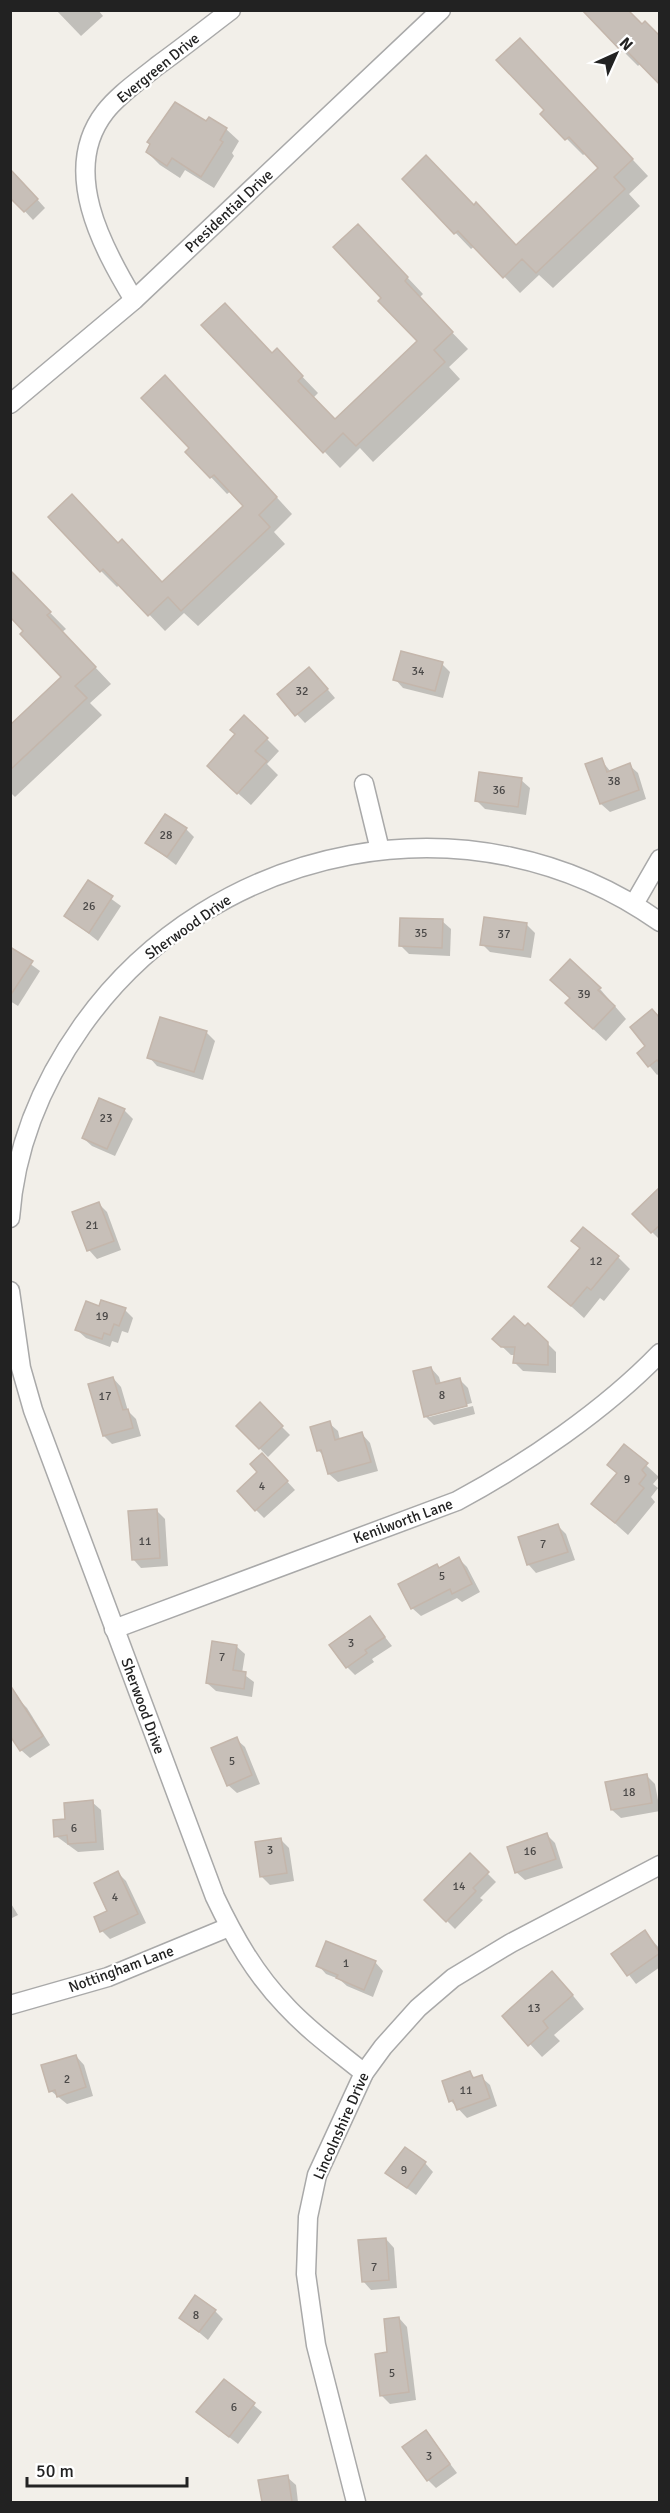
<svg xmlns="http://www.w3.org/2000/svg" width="670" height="2513" font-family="Signika,sans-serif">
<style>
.shadow{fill:#0003}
.building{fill:#c7bfb8;stroke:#c4b6ab;stroke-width:1.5}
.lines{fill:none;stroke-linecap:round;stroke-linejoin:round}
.minor-casing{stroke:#a9a9a9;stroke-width:21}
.minor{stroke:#fff;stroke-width:18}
.labels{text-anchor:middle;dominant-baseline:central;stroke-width:4.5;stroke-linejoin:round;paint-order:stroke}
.number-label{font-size:12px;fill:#4b4948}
.street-label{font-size:15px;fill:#222;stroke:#fff}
</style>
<rect width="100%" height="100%" fill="#f2efe9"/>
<g class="shadow">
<path d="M56,10h42l5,6 -22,20z"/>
<path d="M642,26l-1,37 -3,3 -16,-16z"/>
<path d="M536,56l112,120 -19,18 11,12 -87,82 -14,-13 -19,18 -45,-47 -4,3 -67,-70 70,28 43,40 83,-79 -14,-15 -3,2 -41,-41 4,-4z"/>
<path d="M207,123l19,6 13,12 -7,12 2,3 -20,32 -29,-18 -5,8 -20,-13 -13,-13z"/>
<path d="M27,188l18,20 -12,12 -23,-25z"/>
<path d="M374,242l49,52 -4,4 49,51 -19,18 11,12 -87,83 -13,-14 -20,20 -16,-17 -51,-97 20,13 25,26 -5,5 22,23 84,-79 -36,-44z"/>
<path d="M181,393l111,121 -18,18 11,12 -87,82 -14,-13 -19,18 -45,-47 -3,3 -16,-16 18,-26 44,39 82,-78 -14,-15 -4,3 -40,-42 4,-4z"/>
<path d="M10,572l56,57 -4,3 49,52 -21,19 12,12 -87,82 -5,-5v-65l53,-50 -38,-46z"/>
<path d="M442,664l8,8 -7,26 -40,-10 -8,-9z"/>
<path d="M317,677l18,21 -30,25 -26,-28z"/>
<path d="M236,734l31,5 12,12 -12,13 11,11 -27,30 -30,-27z"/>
<path d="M601,760l10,12 18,-7 9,8 8,26 -36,13 -9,-8 -14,-39z"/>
<path d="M521,780l9,8 -4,27 -41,-6 -8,-8z"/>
<path d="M186,829l8,8 -18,28 -29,-22z"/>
<path d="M88,882l33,24 -23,35 -32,-25z"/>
<path d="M442,921l9,8 -1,27 -41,-2 -8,-8z"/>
<path d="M526,924l9,9 -4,25 -41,-6 -8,-8z"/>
<path d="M10,949l30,22 -22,35 -8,-5z"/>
<path d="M600,989l26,30 -20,22 -27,-25 -8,-17z"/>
<path d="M660,1018v55l-3,2 -18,-22 9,-6z"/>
<path d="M161,1019l46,14 8,8 -12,39 -46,-14 -8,-9z"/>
<path d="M124,1110l9,9 -18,37 -23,-10 -9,-8z"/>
<path d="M660,1194v46l-26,-26z"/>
<path d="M99,1204l8,8 14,38 -24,9 -8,-9 -15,-37z"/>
<path d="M618,1257l12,12 -26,32 -4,-3 -16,20 -34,-31z"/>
<path d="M100,1308l25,2 8,8 -5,15 -6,-2 -4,12 -6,-2 -2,6 -24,-9 -9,-8z"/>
<path d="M494,1339l53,4 9,9v21l-33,-2 -8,-8 1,-8h-5z"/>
<path d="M431,1368l8,9 2,7 19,-4 8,8 4,15 -43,11v3l44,-11 2,8 -41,11 -9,-9z"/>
<path d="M113,1378l8,9 7,24 8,8 5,17 -29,8 -8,-8z"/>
<path d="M260,1405l30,30 -22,22 -30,-31z"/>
<path d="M329,1423l9,8 2,9 22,-6 8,9 8,28 -40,11 -9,-8 -5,-18 -6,-6z"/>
<path d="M625,1446l34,31 -6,7 5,4 -7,9 4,5 -27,33 -35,-31 25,-30z"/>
<path d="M271,1464l24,26 -31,28 -8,-8z"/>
<path d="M156,1510l9,9 3,47 -27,2 -8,-9z"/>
<path d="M558,1526l8,8 9,26 -39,13 -8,-9z"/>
<path d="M459,1559l8,8 13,25 -18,10 -5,-4 -36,18 -9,-8 27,-39z"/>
<path d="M370,1618l22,28 -20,13 2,3 -19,13 -8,-8z"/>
<path d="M236,1646l9,8 -3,19 12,9 -2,15 -36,-6 -9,-8z"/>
<path d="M19,1700l8,8 23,37 -20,13 -9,-8z"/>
<path d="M236,1739l9,8 15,37 -23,9 -9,-8z"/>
<path d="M647,1776l8,8 5,27 -39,7 -9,-8z"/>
<path d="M92,1802l9,8 3,40 -26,2 -22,-16 11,-16z"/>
<path d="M547,1835l8,8 8,25 -38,12 -9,-8z"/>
<path d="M281,1840l8,8 5,33 -24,4 -8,-8z"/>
<path d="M470,1856l26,26 -16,16 3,2 -28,29 -29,-29z"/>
<path d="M118,1873l8,8 20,42 -36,16 -8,-8z"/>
<path d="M10,1902l8,13 -8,4z"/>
<path d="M645,1932l15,17v18l-24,17 -23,-30z"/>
<path d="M375,1962l8,9 -10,26 -26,-11 -8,-7 -13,-5 -8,-9z"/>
<path d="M565,1986l19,23 -30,26 6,6 -18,16 -38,-41z"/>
<path d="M76,2056l8,9 9,31 -26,8 -16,-13z"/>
<path d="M470,2073l6,6 5,-2 9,8 7,21 -30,12 -16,-17z"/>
<path d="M425,2163l8,9 -17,23 -29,-22z"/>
<path d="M386,2239l8,9 3,40 -26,2 -8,-9z"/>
<path d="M215,2311l8,8 -15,21 -27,-23z"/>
<path d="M399,2318l8,9 9,73 -26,4 -9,-9z"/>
<path d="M224,2381l38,31 -24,32 -32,-25z"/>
<path d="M426,2432l31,41 -21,15 -8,-8z"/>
<path d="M287,2477l9,8 2,17h-35l-3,-21z"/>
</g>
<g class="building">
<path d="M582,10h46l14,14 3,-3 15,15v49l-36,-37 -3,3z"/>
<path d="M520,38l113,121 -19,18 11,12 -89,84 -14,-14 -19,19 -45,-47 -4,3 -52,-55 24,-24 48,50 2,-3 40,43 82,-77 -29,-31 -4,3 -25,-26 4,-4 -48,-50z"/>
<path d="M175,102l31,19 3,-4 18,11 -7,12 3,2 -22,35 -29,-19 -5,8 -21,-14 4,-8 -3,-2z"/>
<path d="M10,169l28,30 -14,13 -14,-14z"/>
<path d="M358,224l50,53 -3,4 48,51 -19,18 11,12 -89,84 -13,-13 -20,20 -122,-128 24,-22 47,50 5,-5 26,28 -5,5 37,38 82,-78 -39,-40 3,-3 -48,-51z"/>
<path d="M165,375l112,122 -18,18 11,12 -89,84 -13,-14 -20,19 -45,-47 -3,3 -52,-55 24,-23 46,49 4,-4 40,43 81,-76 -29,-31 -4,3 -25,-26 4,-4 -48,-50z"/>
<path d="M10,570l41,42 -4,3 49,52 -21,19 12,12 -77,72v-45l51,-48 -41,-43 3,-3 -13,-14z"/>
<path d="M401,651l42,11 -8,29 -42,-11z"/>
<path d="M309,667l19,22 -33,27 -18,-22z"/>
<path d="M244,715l24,23 -13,13 12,10 -30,33 -30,-28 28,-32 -5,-4z"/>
<path d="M602,758l5,14 23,-9 9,27 -39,14 -15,-40z"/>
<path d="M479,772l43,6 -4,29 -43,-6z"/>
<path d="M165,814l22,14 -20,29 -22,-14z"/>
<path d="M88,880l25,16 -24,37 -25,-17z"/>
<path d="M484,917l43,6 -4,27 -43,-5z"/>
<path d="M400,918l43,1 -1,29 -43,-2z"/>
<path d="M10,947l23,14 -23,35z"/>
<path d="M570,959l31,29 -3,2 17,16 -22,23 -28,-26 5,-5 -20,-18z"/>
<path d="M652,1009l8,9v46l-3,-4 -9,7 -11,-14 8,-7 -15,-19z"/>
<path d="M160,1017l47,14 -13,41 -47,-14z"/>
<path d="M99,1098l26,11 -18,40 -25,-11z"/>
<path d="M660,1187v38l-9,8 -19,-19z"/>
<path d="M99,1202l15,39 -27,10 -15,-39z"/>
<path d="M583,1227l36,29 -28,34 -4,-3 -16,19 -23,-19 32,-39 -9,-7z"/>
<path d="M101,1300l25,8 -7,18 -5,-2 -4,11 -6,-2 -2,6 -27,-9 11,-29 13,5z"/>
<path d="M514,1316l11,10 3,-3 20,19v23l-35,-2 2,-16h-14l-9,-8z"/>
<path d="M431,1367l5,17 24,-6 7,28 -43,11 -11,-46z"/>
<path d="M113,1377l10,33 5,-1 5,19 -30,8 -15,-52z"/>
<path d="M260,1402l23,24 -24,23 -23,-23z"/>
<path d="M330,1421l5,19 27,-8 9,30 -43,12 -7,-24 -4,1 -7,-24z"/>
<path d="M624,1444l24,19 -6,7 4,5 -7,9 5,4 -29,35 -24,-19 26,-31 -10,-8z"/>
<path d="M262,1453l26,28 -33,30 -18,-20 20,-19 -7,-8z"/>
<path d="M157,1509l3,49 -28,2 -4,-49z"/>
<path d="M558,1524l10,28 -41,13 -9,-28z"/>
<path d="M459,1557l13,27 -20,10 -2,-5 -39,20 -13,-25 39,-20 2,4z"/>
<path d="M370,1616l15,21 -20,13 2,3 -21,15 -17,-23z"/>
<path d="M212,1641l25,4 -4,25 13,2 -2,17 -38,-6z"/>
<path d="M10,1685l33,51 -23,15 -10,-15z"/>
<path d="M237,1737l15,38 -25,11 -16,-38z"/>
<path d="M647,1774l5,29 -41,7 -6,-28z"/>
<path d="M93,1800l3,42 -28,2 -1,-9 -13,2 -1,-17 12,-1 -1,-16z"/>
<path d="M547,1833l9,26 -41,14 -8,-26z"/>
<path d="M281,1838l6,35 -27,4 -5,-35z"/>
<path d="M470,1853l19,19 -16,16 3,3 -30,31 -22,-22z"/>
<path d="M118,1871l20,43 -38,18 -6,-15 13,-6 -13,-28z"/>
<path d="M645,1930l15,23 -33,23 -16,-22z"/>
<path d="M326,1941l50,20 -12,29 -28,-12 2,-3 -22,-9z"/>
<path d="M552,1971l21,24 -30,26 5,7 -20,18 -26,-30z"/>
<path d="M76,2055l10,32 -29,10 -2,-7 -6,2 -8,-27z"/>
<path d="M470,2071l3,7 9,-3 8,23 -33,12 -4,-10 -4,2 -7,-21z"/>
<path d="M405,2147l21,15 -19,26 -22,-15z"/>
<path d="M386,2238l3,42 -27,2 -4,-42z"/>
<path d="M195,2295l21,15 -17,22 -20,-14z"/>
<path d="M399,2317l10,75 -29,4 -5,-42 12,-2 -3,-33z"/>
<path d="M224,2379l31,24 -26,34 -33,-25z"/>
<path d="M426,2430l24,34 -23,17 -25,-34z"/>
<path d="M288,2475l4,27h-30l-4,-22z"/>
</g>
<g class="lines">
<defs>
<g id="minor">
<path d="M134,300c-32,-53 -74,-130 -29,-188 14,-18 35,-32 52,-46 25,-18 49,-37 74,-56"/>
<path d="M10,404l124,-104 307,-290"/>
<path d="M364,784l16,66"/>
<path d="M634,904l26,-45"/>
<path d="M10,1218c5,-71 31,-134 72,-192 131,-185 392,-236 578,-104"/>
<path d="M10,1291l11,77 12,42 182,487c19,40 40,77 71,109 23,25 51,45 78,67"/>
<path d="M114,1629l343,-128c69,-37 148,-91 203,-148"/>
<path d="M10,2005l98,-28 121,-50"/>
<path d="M356,2502l-40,-157 -10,-71 2,-57 9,-42 47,-102 19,-26 35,-39 35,-30 58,-35 149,-78"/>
</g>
</defs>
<use href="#minor" class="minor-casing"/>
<use href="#minor" class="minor"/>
</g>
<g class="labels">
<g class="number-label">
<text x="418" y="671">34</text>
<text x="302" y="691">32</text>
<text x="614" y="781">38</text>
<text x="499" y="790">36</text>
<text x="166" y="835">28</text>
<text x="89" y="906">26</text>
<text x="421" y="933">35</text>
<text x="504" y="934">37</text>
<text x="584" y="994">39</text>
<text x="106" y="1118">23</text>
<text x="92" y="1225">21</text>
<text x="596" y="1261">12</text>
<text x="102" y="1316">19</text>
<text x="442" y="1395">8</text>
<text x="105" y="1396">17</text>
<text x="627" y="1479">9</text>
<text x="262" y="1486">4</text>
<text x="145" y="1541">11</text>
<text x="543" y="1544">7</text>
<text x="442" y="1576">5</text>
<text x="351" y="1643">3</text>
<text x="222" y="1657">7</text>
<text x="232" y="1761">5</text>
<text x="629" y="1792">18</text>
<text x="74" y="1828">6</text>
<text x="270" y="1850">3</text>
<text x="530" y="1851">16</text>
<text x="459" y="1886">14</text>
<text x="115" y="1897">4</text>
<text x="346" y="1963">1</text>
<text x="534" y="2008">13</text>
<text x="67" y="2079">2</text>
<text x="466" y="2090">11</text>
<text x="404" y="2170">9</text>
<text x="374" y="2267">7</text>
<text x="196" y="2315">8</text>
<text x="392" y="2373">5</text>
<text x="234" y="2407">6</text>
<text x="429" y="2456">3</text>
</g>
<g class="street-label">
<text transform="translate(158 68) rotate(-39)">Evergreen Drive</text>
<text transform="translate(229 211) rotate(-43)">Presidential Drive</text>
<text transform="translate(188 927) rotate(-35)">Sherwood Drive</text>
<text transform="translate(403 1521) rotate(-20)">Kenilworth Lane</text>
<text transform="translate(143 1706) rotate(70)">Sherwood Drive</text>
<text transform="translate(121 1969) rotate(-20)">Nottingham Lane</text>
<text transform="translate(341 2126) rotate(-66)">Lincolnshire Drive</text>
</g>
</g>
<rect width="670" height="2513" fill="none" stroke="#222222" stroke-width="24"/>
<g transform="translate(616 54) rotate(45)" stroke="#ffffff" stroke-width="4.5" paint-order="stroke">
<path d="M0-4.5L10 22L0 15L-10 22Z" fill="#222222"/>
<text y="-9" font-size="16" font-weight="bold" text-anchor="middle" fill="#222222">N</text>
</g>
<path d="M27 2477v9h160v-9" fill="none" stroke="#222222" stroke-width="3"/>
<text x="36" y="2477" font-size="18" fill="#222222" stroke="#ffffff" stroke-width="4.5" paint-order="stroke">50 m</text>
</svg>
